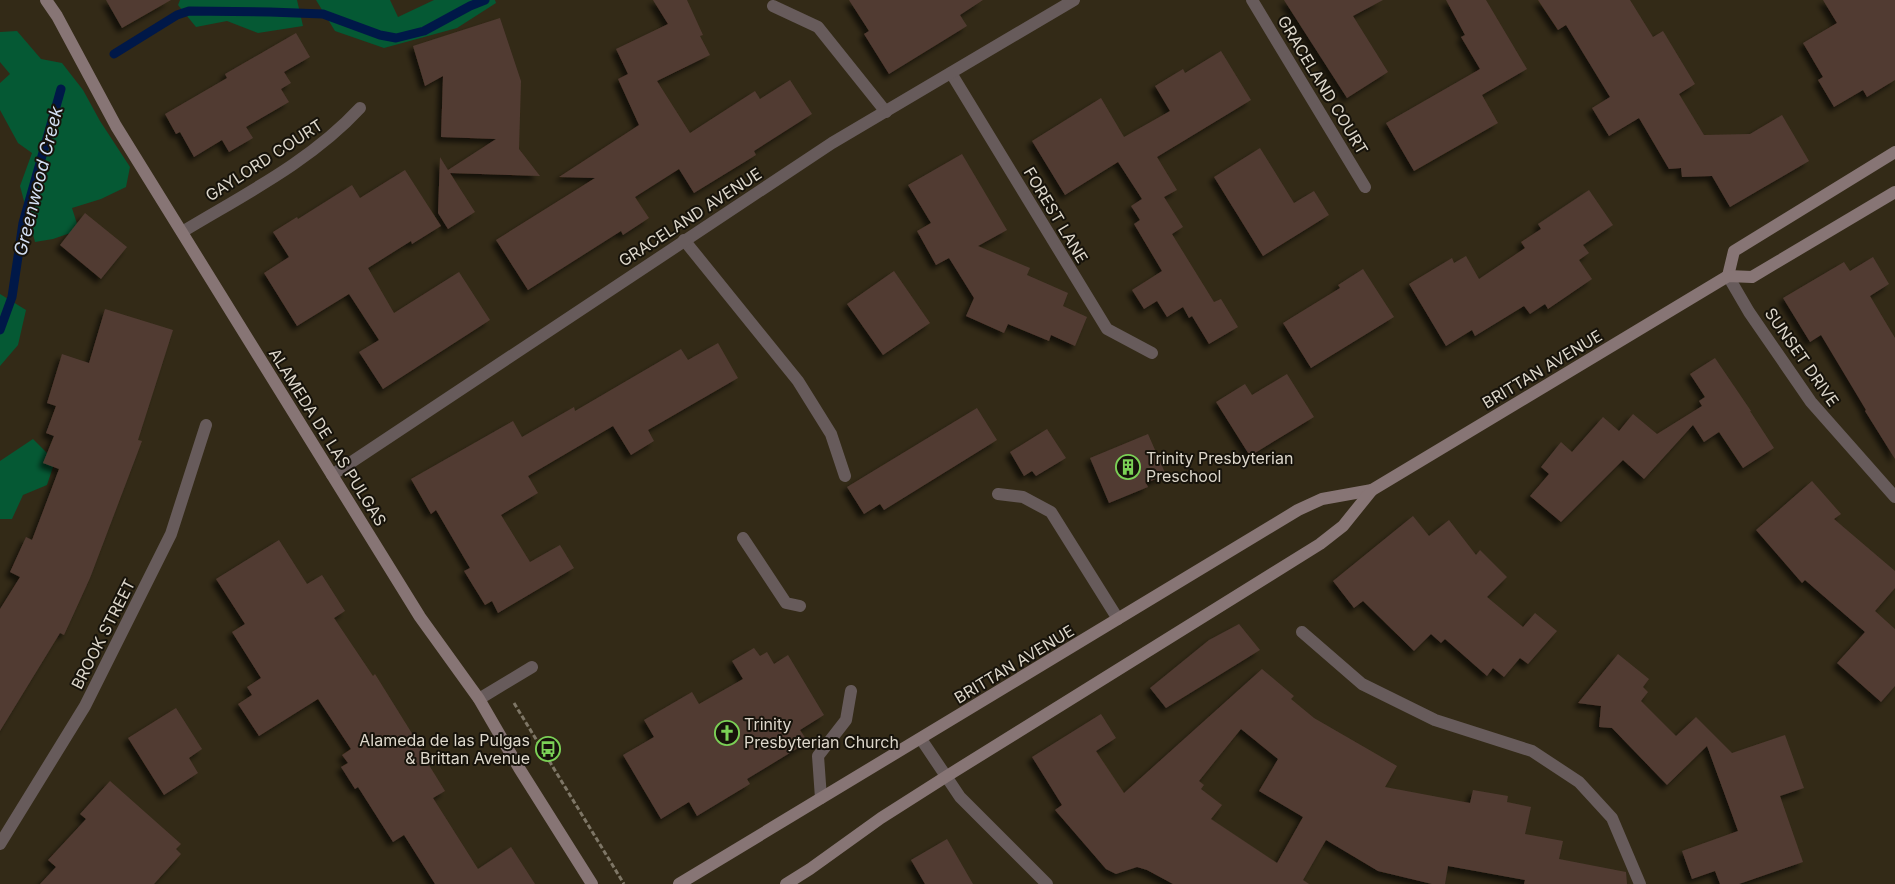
<svg xmlns="http://www.w3.org/2000/svg" width="1895" height="884" font-family="Inter,sans-serif">
<style>
.green{fill:#055934}
.lines{fill:none;stroke-linecap:round;stroke-linejoin:round}
.stream{stroke:#001848;stroke-width:9}
.building{fill:#513b32;fill-rule:evenodd;filter:url(#shadow)}
.path{stroke:#7e7666;stroke-width:3;stroke-dasharray:5 2.5;stroke-linecap:butt}
.service{stroke:#675b5b;stroke-width:12}
.minor{stroke:#675b5b;stroke-width:12}
.secondary{stroke:#877575;stroke-width:12}
.labels{text-anchor:middle;dominant-baseline:central;stroke-width:4;stroke-linejoin:round;paint-order:stroke}
.street-label{font-size:16px;fill:#ddd7cb;stroke:#17130b}
.poi-label{font-size:16px;fill:#ddd7cb;stroke:#17130b;text-anchor:start}
.water-label{font-size:18px;font-style:italic;fill:#d3dff3;stroke:#17130b}
</style>
<defs>
<filter id="shadow"><feDropShadow dx="-4.5" dy="4.5" stdDeviation="2.5" flood-color="#0009"/></filter>
</defs>
<rect width="100%" height="100%" fill="#332a17"/>
<g class="green">
<path d="M180,0h117l6,26 -45,7 -31,-12 -31,6 -18,-22z"/>
<path d="M316,0h74l8,17 36,-17h61l1,3 -39,25 -73,20 -49,-17z"/>
<path d="M17,31l24,28 21,4 21,27 17,31 30,46 -4,20 -25,12 -29,9 7,22 -26,9 -18,3 -15,-56 12,-33 -14,-10 -18,-33v-27l10,-9 -10,-12v-30z"/>
<path d="M0,294l26,16 -8,35 -18,21z"/>
<path d="M33,439l22,22 -8,24 -24,10 -11,24h-12v-58z"/>
</g>
<g class="lines">
<g class="stream">
<path d="M114,54l63,-39 12,-4 81,1 53,2 57,21 16,3 28,-7 46,-25 15,-6"/>
<path d="M0,330l12,-33 11,-74 38,-134"/>
</g>
</g>
<g class="building">
<path d="M106,0h65l-49,28z"/>
<path d="M653,0h34l16,35 -3,1 10,19 -53,26 33,52 65,-42 5,8 30,-19 22,34 -58,37 2,4 -62,38 -15,-24 -44,28 14,21 -26,17 -2,-4 -93,59 -32,-50 99,-62 -36,-1 80,-52 -21,-46 10,-5 -12,-25 52,-25z"/>
<path d="M849,0h134l-23,15 7,11 -78,48 -25,-40 5,-3z"/>
<path d="M1284,0h99l-30,16 35,56 -41,26z"/>
<path d="M1446,0h40l41,69 -45,26 16,28 -84,48 -28,-48 94,-54 -19,-32 4,-2z"/>
<path d="M1538,0h92l23,37 10,-6 32,53 -16,10 25,41 46,-1 32,-19 27,46 -79,46 -18,-31 -30,1 -1,-9 -12,1 -30,-51 -30,18 -17,-28 18,-11 -44,-72 -8,5z"/>
<path d="M1823,0h72v80l-28,17 -4,-7 -29,17 -16,-27 5,-3 -20,-34 34,-20z"/>
<path d="M500,18l21,63 -2,68 21,27 -90,-3 25,39 -27,17 -10,-16 2,-56 8,13 48,-31 -55,-2 2,-61 -18,10 -12,-40z"/>
<path d="M296,33l14,24 -26,15 7,11 -10,6 8,13 -43,25 7,11 -24,14 -7,-12 -28,17 -14,-25 -4,2 -11,-20 62,-36 -2,-4z"/>
<path d="M1221,51l30,49 -94,57 20,33 -13,7 19,30 -11,7 42,68 7,-3 17,28 -29,17 -17,-28 -3,2 -6,-11 -16,10 -10,-16 -13,8 -12,-19 30,-19 -28,-47 6,-4 -9,-14 11,-7 -24,-37 -53,33 -33,-54 69,-43 23,39 46,-26 -15,-25 28,-17 2,4z"/>
<path d="M1260,148l34,55 20,-12 15,24 -66,41 -49,-79z"/>
<path d="M962,154l45,76 -29,16 52,22 -3,7 41,18 -5,13 24,11 -12,29 -24,-11 -2,6 -41,-17 -4,9 -38,-17 8,-18 -25,-40 -13,7 -19,-34 14,-8 -23,-38z"/>
<path d="M405,170l36,56 -29,18 -1,-3 -43,27 26,45 65,-41 31,48 -107,69 -24,-37 20,-12 -30,-46 -52,32 -33,-53 25,-16 -16,-25 24,-15 1,2 54,-34 8,13z"/>
<path d="M1589,190l24,35 -30,20 6,8 -10,7 13,19 -44,30 -3,-5 -15,10 -6,-8 -49,30 -3,-6 -26,16 -37,-62 43,-26 2,5 12,-7 13,23 46,-31 -4,-6 20,-13 -3,-5z"/>
<path d="M85,213l42,34 -26,32 -41,-34z"/>
<path d="M1873,257l16,27 -19,12 25,42v121l-30,-48 1,-1 -45,-75 -11,7 -27,-44 61,-36 6,9z"/>
<path d="M1363,269l31,48 -83,51 -28,-45 57,-35 -2,-3z"/>
<path d="M894,271l36,52 -47,32 -36,-51z"/>
<path d="M105,309l68,21 -35,110 4,1 -52,137 -26,57 -4,-2 -60,98v-122l20,-32 -10,-5 16,-35 6,3 27,-71 -16,-6 11,-27 -8,-3 10,-27 -9,-3 15,-49 27,9z"/>
<path d="M718,343l20,35 -90,52 6,11 -23,14 -18,-29 -85,50 10,17 -37,22 29,47 30,-17 14,23 -76,45 -6,-12 -7,4 -21,-34 6,-3 -34,-58 -5,4 -20,-35 102,-58 9,16 52,-30 1,4 106,-62 7,11z"/>
<path d="M1715,358l36,53h-1l24,37 -31,20 -24,-36 -15,10 -11,-17 -49,54 -21,-19 -62,62 -31,-26 19,-22 -8,-7 20,-25 11,10 31,-35 16,14 14,-17 24,20 45,-28 -3,-5 6,-4 -15,-23z"/>
<path d="M1287,374l27,43 -64,39 -34,-54 29,-18 7,11z"/>
<path d="M977,408l20,32 -113,70 -4,-6 -16,10 -17,-27z"/>
<path d="M1047,429l19,29 -30,18 -4,-5 -8,5 -14,-24z"/>
<path d="M1148,434l18,41 -20,8 2,4 -39,16 -19,-45z"/>
<path d="M1812,481l29,33 -7,5 61,52v17l-20,23 20,18v57l-14,16 -44,-39 28,-31 -60,-52 -3,3 -46,-53z"/>
<path d="M1413,516l16,20 20,-16 27,35 4,-5 27,27 -20,20 36,30 12,-14 22,18 -29,33 -8,-6 -16,19 -11,-9 -6,8 -42,-37 -4,4 -10,-9 -17,17 -51,-50 -9,7 -21,-27z"/>
<path d="M279,540l28,44 15,-9 23,36 -11,7 39,58 2,-2 51,82 -2,1 21,34 -12,7 45,71 33,-22 24,37h-100l-31,-49 -11,7 -35,-55 -3,2 -14,-22 7,-4 -6,-8 9,-6 -33,-50 -59,37 -21,-32 14,-9 -5,-8 14,-9 -29,-46 13,-8 -29,-45z"/>
<path d="M1239,624l21,26 -94,58 -16,-20 59,-48z"/>
<path d="M754,648l6,8 7,-4 7,12 14,-9 36,60 -24,15 8,12 -61,37 3,5 -53,32 -8,-14 -28,17 -38,-64 31,-18 -10,-17 48,-28 7,12 44,-25 -11,-18z"/>
<path d="M1618,654l31,25 -6,8 5,5 -7,9 35,35 20,-19 36,36 53,-18 19,53 -24,8 23,66 -64,22h-19l-5,-13 -23,8 -10,-28 56,-20 -31,-85 -40,39 -55,-57 -13,-1 2,-21 -23,-3z"/>
<path d="M1262,669l32,27 -3,3 23,19 83,48 -12,21 85,16 3,-13 35,6 -1,6 24,5 -6,27 38,7 -4,18 67,13 1,12h-103l1,-4 -77,-14 -3,18h-13l-54,-13 -52,-31 -23,40 6,4h-136l-26,-14 -10,-3 -21,7 -10,-5 -51,-59 7,-5 -30,-48 69,-43 15,24 -20,13 28,42zM1241,729l37,30 -19,32 44,26 -26,46 -66,-44 11,-14 -21,-16 3,-4 -5,-4z"/>
<path d="M176,708l26,41 -13,9 9,15 -34,22 -36,-57z"/>
<path d="M110,781l71,63 -5,5 5,5 -27,30h-114l16,-17 -8,-7 38,-41 -6,-5z"/>
<path d="M947,839l26,45h-48l-14,-24z"/>
</g>
<g class="lines">
<path class="path" d="M514,703l110,181"/>
<g class="service">
<path d="M684,240l114,141 33,53 14,42"/>
<path d="M998,494l25,3 28,15 67,107"/>
<path d="M743,538l43,65 14,3"/>
<path d="M479,699l53,-32"/>
<path d="M821,798l-3,-42 28,-36 5,-29"/>
</g>
<g class="minor">
<path d="M1252,0l113,187"/>
<path d="M773,6l45,21 68,85"/>
<path d="M951,73l156,256 45,24"/>
<path d="M182,232c61,-37 128,-70 178,-124"/>
<path d="M1728,276l21,36 62,90 84,95"/>
<path d="M332,475l500,-332 242,-143"/>
<path d="M1302,632l60,52 73,36 97,31 47,31 33,36 28,66"/>
<path d="M921,739l39,58 87,87"/>
<path d="M0,844l85,-138 86,-172 35,-109"/>
</g>
<g class="secondary">
<path d="M46,0l11,16 59,110 304,491 59,82 40,69 73,116"/>
<path d="M1728,276l6,-25 161,-99"/>
<path d="M679,884l619,-374 24,-11 50,-9"/>
<path d="M786,884l24,-15 71,-51 66,-42 373,-232 23,-18 29,-36 356,-214 24,1 143,-85"/>
</g>
</g>
<defs>
<symbol id="building-ring" viewBox="-11 -11 22 22"><circle r="9.5" fill="#17130b" stroke="#7bd156" stroke-width="1.5"/><path d="M-4-6H4V6H1V3H-1V6H-4ZM-2.5-4.3h1.7v1.8h-1.7ZM.8-4.3h1.7v1.8H.8ZM-2.5-1h1.7V.8h-1.7ZM.8-1h1.7V.8H.8Z" fill="#7bd156"/></symbol>
<symbol id="church-ring" viewBox="-11 -11 22 22"><circle r="9.5" fill="#17130b" stroke="#7bd156" stroke-width="1.5"/><path d="M-1.2-6h2.4v3.5h3.3v2.4h-3.3V6h-2.4V-.1h-3.3v-2.4h3.3Z" fill="#7bd156"/></symbol>
<symbol id="bus-ring" viewBox="-11 -11 22 22"><circle r="9.5" fill="#17130b" stroke="#7bd156" stroke-width="1.5"/><path d="M-5-6H5V4H4V6H2V4H-2V6H-4V4H-5ZM-3.5-4V0h7V-4ZM-3.5 1.2v1.5H-2V1.2ZM2 1.2v1.5H3.5V1.2Z" fill="#7bd156"/></symbol>
</defs>
<g fill-rule="evenodd">
<use href="#building-ring" x="1114" y="453" width="28" height="28"/>
<use href="#church-ring" x="713" y="719" width="28" height="28"/>
<use href="#bus-ring" x="534" y="735" width="28" height="28"/>
</g>
<g class="labels">
<g class="street-label">
<text transform="translate(1323 85) rotate(59)">GRACELAND COURT</text>
<text transform="translate(264 160) rotate(-33)">GAYLORD COURT</text>
<text transform="translate(1056 215) rotate(59)">FOREST LANE</text>
<text transform="translate(690 217) rotate(-33)">GRACELAND AVENUE</text>
<text transform="translate(1802 357) rotate(55)">SUNSET DRIVE</text>
<text transform="translate(1542 369) rotate(-31)">BRITTAN AVENUE</text>
<text transform="translate(328 437) rotate(58)">ALAMEDA DE LAS PULGAS</text>
<text transform="translate(103 634) rotate(-63)">BROOK STREET</text>
<text transform="translate(1014 664) rotate(-31)">BRITTAN AVENUE</text>
</g>
<g class="poi-label">
<text x="1146" y="458">Trinity Presbyterian<tspan x="1146" dy="18">Preschool</tspan></text>
<text x="744" y="724">Trinity<tspan x="744" dy="18">Presbyterian Church</tspan></text>
<text x="530" y="740" text-anchor="end">Alameda de las Pulgas<tspan x="530" dy="18">&amp; Brittan Avenue</tspan></text>
</g>
<g class="water-label">
<text transform="translate(38 181) rotate(-76)">Greenwood Creek</text>
</g>
</g>
</svg>
